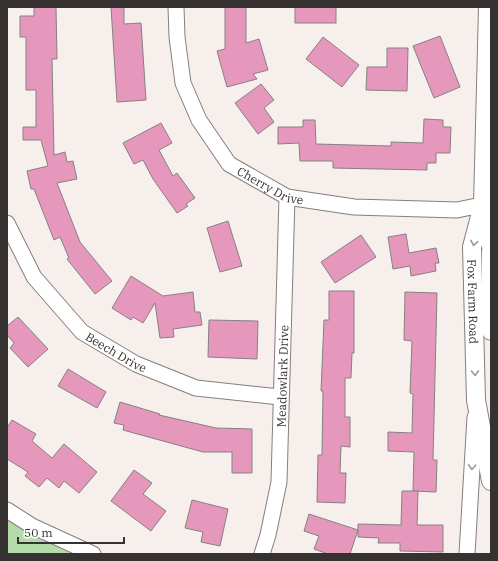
<svg xmlns="http://www.w3.org/2000/svg" width="498" height="561" font-family="'IBM Plex Serif',serif">
<style>
.green{fill:#b6dbaa}
.building{fill:#e598bb;stroke:#878083}
.lines{fill:none;stroke-linecap:round;stroke-linejoin:round}
.minor-casing{stroke:#867f7c;stroke-width:17}
.tertiary-casing{stroke:#867f7c;stroke-width:20}
.minor{stroke:#fff;stroke-width:15}
.tertiary{stroke:#fff;stroke-width:18}
.oneway{stroke:#9a9898}
.labels{text-anchor:middle;dominant-baseline:central;stroke-width:4;stroke-linejoin:round;paint-order:stroke}
.street-label{font-size:12px;fill:#353231;stroke:#fff}
</style>
<rect width="100%" height="100%" fill="#f7efec"/>
<path class="green" d="M7,510l86,44h-86z"/>
<g class="building">
<path d="M34,7h22l1,52h-5l2,96 11,-3 2,10 6,-1 4,18 -20,4 23,59 32,39 -17,13 -28,-35 2,-1 -9,-21 -6,3 -20,-51h-3l-4,-18 21,-5 -7,-26h-18v-13h13v-37h-10v-53h-6v-21h14z"/>
<path d="M111,7h13v17l17,-1 5,77 -29,2z"/>
<path d="M225,7h21v36l13,-4 9,31 -15,4 4,5 -30,8 -10,-36 8,-2z"/>
<rect x="295" y="7" width="41" height="16"/>
<path d="M440,36l20,51 -26,11 -21,-52z"/>
<path d="M323,37l36,28 -17,22 -36,-28z"/>
<path d="M387,48h21l-1,43 -41,-1 1,-23h20z"/>
<path d="M261,84l13,16 -10,8 10,14 -16,12 -23,-31z"/>
<path d="M424,119l19,1v7h8l-1,26h-14v10h-9v7l-94,-2v-7h-33l-1,-18 -21,1v-17h25v-7h12l1,24 75,2v-4l32,1z"/>
<path d="M161,123l11,20 -13,7 14,26 4,-3 18,25 -9,6 2,2 -11,7 -24,-34 -10,-19 -9,4 -11,-21z"/>
<path d="M228,221l14,45 -22,6 -13,-44z"/>
<path d="M406,234l3,19 27,-5 3,15h-4l1,8 -25,5 -1,-10 -17,3 -5,-32z"/>
<path d="M361,235l15,22 -41,26 -14,-21z"/>
<path d="M131,276l32,20 30,-4 2,20h5l2,13 -29,4 1,8 -14,1 -5,-35 -12,20 -10,-6 -2,3 -19,-12z"/>
<path d="M329,291h25v62h-2l-1,25h-6v39h5v30l-9,-1 -1,27h6l-1,30 -28,-1 1,-47h4l1,-64h-2l3,-71h5z"/>
<path d="M405,292l32,1 -4,167h4l-1,32 -23,-1 1,-39 -26,-1v-19l24,1 1,-39 -3,-1 2,-52 -8,-1z"/>
<path d="M18,317l30,32 -20,18 -18,-19 4,-5 -7,-8v-9z"/>
<path d="M209,320l49,1 -1,38 -49,-2z"/>
<path d="M68,369l38,23 -9,16 -39,-22z"/>
<path d="M120,402l40,12 -1,1 57,13 36,1v44h-20v-21h-29l-80,-22 1,-5 -10,-2z"/>
<path d="M12,420l24,14 -4,7 20,17 12,-14 33,28 -18,21 -15,-12 -5,7 -12,-10 -8,9 -14,-11 3,-4 -21,-13v-31z"/>
<path d="M134,470l18,13 -9,11 23,17 -15,20 -40,-30z"/>
<path d="M402,491h16l-1,34h26v27l-43,-1v-8h-22l1,-5 -21,-1v-13l43,1z"/>
<path d="M192,500l36,9 -8,37 -19,-4 2,-10 -18,-4z"/>
<path d="M309,514l49,16 -8,24h-22l-14,-5 5,-13 -15,-5z"/>
</g>
<g class="lines">
<defs>
<g id="minor">
<path id="s1" d="M176,7l1,30 6,46 16,37 30,44 58,33 67,10 103,3 34,-7"/>
<path id="s2" d="M7,223l27,54 48,55 54,32 60,24 84,9"/>
<path d="M7,510l25,16 61,28"/>
<path id="s3" d="M262,554l6,-19 11,-53 8,-285"/>
<path d="M467,554l8,-137"/>
</g>
<g id="tertiary">
<path d="M488,7l-5,198 8,41"/>
<path id="s4" d="M483,205l-11,42 4,153 15,81"/>
<path d="M491,252v79"/>
</g>
</defs>
<use href="#minor" class="minor-casing"/>
<use href="#tertiary" class="tertiary-casing"/>
<use href="#minor" class="minor"/>
<use href="#tertiary" class="tertiary"/>
</g>
<defs><path id="oneway-chevron" d="M-2-3.5L2.5 0L-2 3.5" fill="none" stroke-width="1.6" stroke-linecap="round" stroke-linejoin="round"/></defs>
<g class="oneway">
<use href="#oneway-chevron" transform="translate(474 243) rotate(101)"/>
<use href="#oneway-chevron" transform="translate(475 373) rotate(89)"/>
<use href="#oneway-chevron" transform="translate(472 467) rotate(93)"/>
</g>
<g class="labels">
<g class="street-label">
<text stroke="none"><textPath href="#s1" startOffset="217">Cherry Drive</textPath></text>
<text stroke="none"><textPath href="#s4" startOffset="98">Fox Farm Road</textPath></text>
<text stroke="none"><textPath href="#s2" startOffset="173">Beech Drive</textPath></text>
<text stroke="none"><textPath href="#s3" startOffset="180">Meadowlark Drive</textPath></text>
</g>
</g>
<rect width="498" height="561" fill="none" stroke="#353231" stroke-width="16"/>
<path d="M18 537v6h106v-6" fill="none" stroke="#353231" stroke-width="2"/>
<text x="24" y="537" font-size="12" fill="#353231" stroke="#ffffff" stroke-width="3" paint-order="stroke">50 m</text>
</svg>
